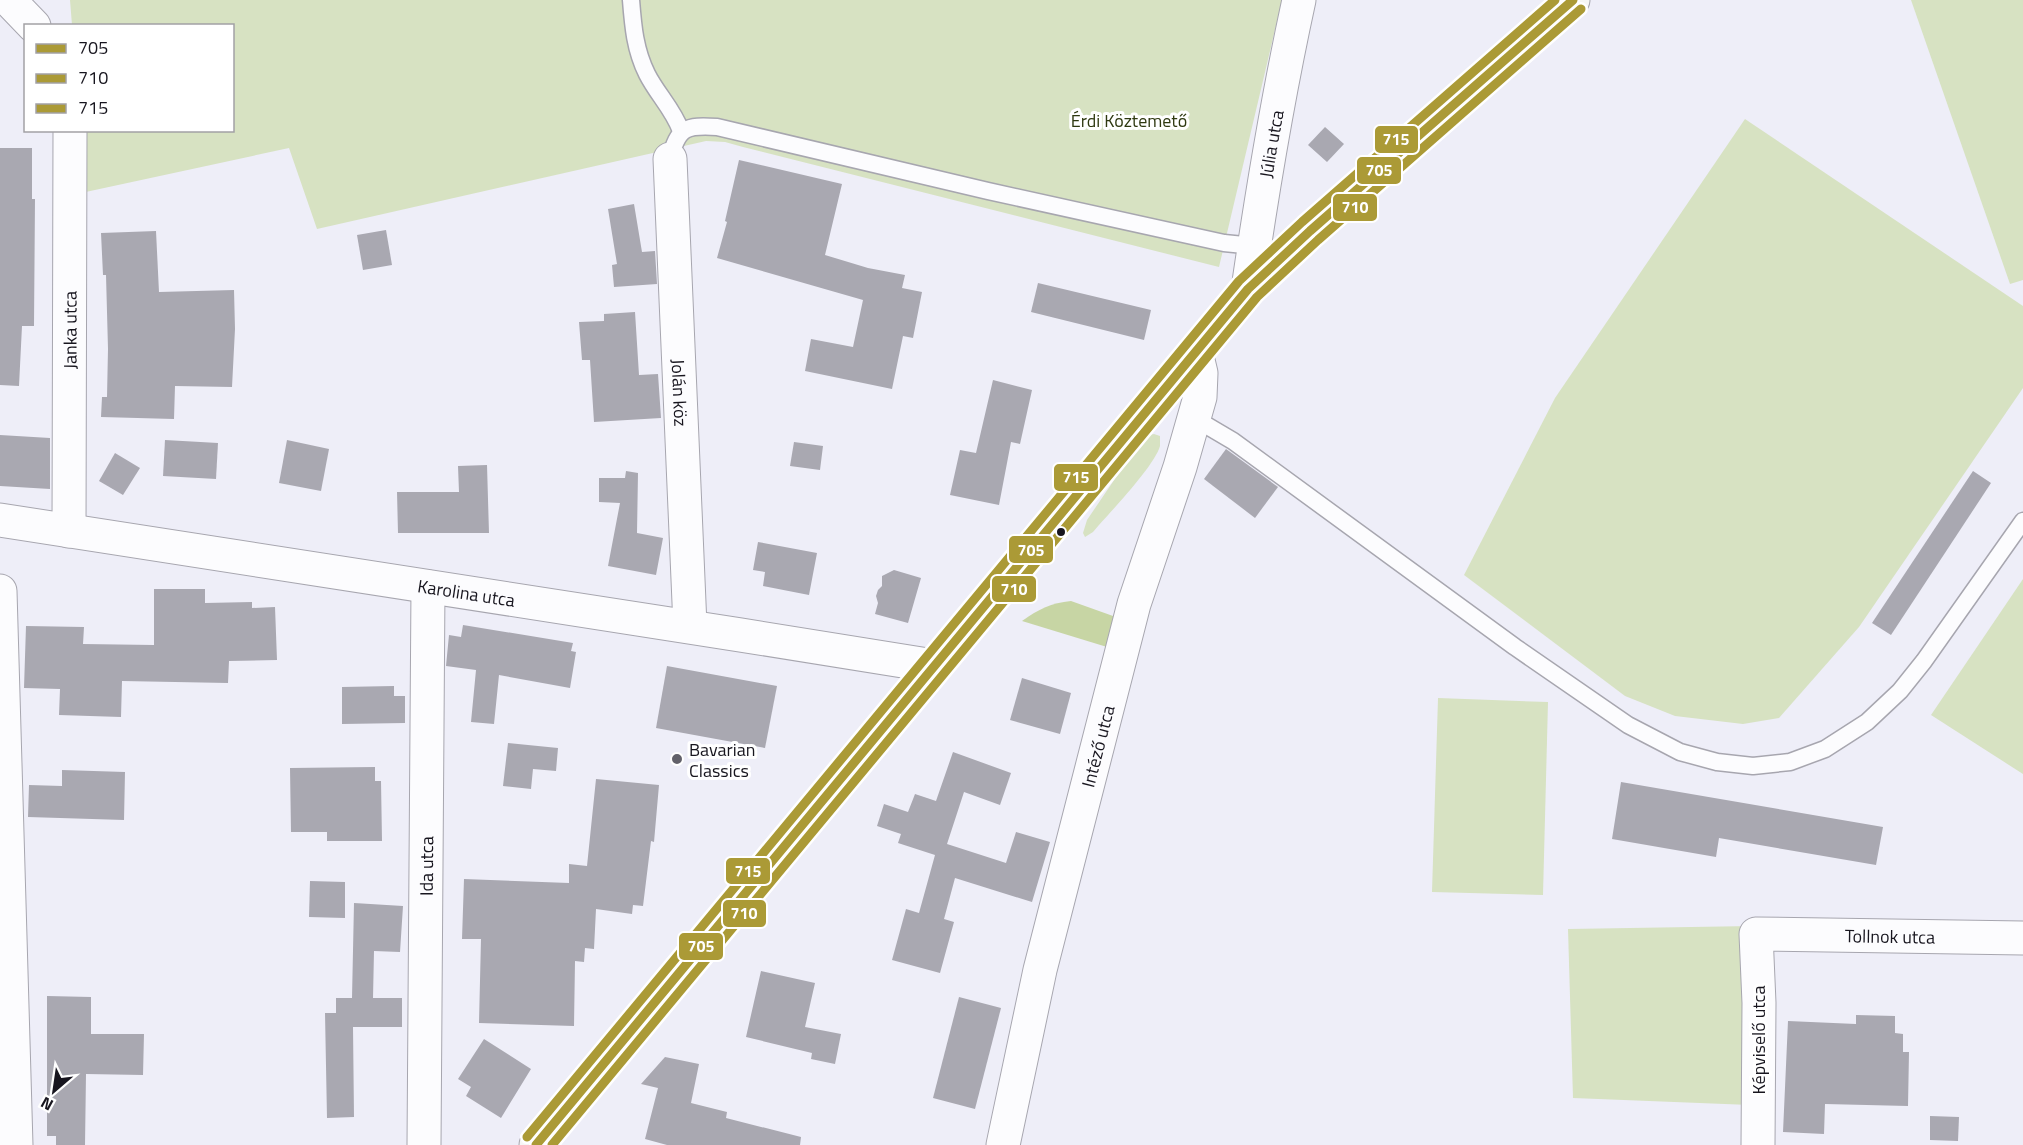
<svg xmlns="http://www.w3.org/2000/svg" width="2023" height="1145" font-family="'Titillium Web',sans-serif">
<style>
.green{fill:#d7e2c2}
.forest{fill:#c7d5a4}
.building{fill:#a9a8b1}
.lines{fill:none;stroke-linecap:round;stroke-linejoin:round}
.service-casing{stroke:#a7a6af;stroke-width:19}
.minor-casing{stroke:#a7a6af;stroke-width:35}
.secondary-casing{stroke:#a7a6af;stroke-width:35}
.service{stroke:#fcfcfe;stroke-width:16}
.minor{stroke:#fcfcfe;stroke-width:33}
.secondary{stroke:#f6f6f5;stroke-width:33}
.bus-1-casing{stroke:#fff;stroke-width:14}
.bus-2-casing{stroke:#fff;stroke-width:14}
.bus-3-casing{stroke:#fff;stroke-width:14}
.bus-1{stroke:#ab9a36;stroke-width:9}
.bus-2{stroke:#ab9a36;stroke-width:9}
.bus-3{stroke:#ab9a36;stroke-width:9}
.bus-dot{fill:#17151e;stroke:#fff;stroke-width:2}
.poi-dot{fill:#62616a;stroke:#fff;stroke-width:2}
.labels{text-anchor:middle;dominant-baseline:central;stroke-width:6;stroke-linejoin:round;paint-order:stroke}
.park-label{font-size:18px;fill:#2e3810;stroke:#fff}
.street-label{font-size:18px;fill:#17151e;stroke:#fff}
.poi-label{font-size:18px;fill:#17151e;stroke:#fff;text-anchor:start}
.line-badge{stroke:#fff;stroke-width:2}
.badge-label{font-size:16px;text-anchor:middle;font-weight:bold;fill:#fff}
</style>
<rect width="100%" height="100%" fill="#eeeef8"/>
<g class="green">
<path d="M70,0h1212l-63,267 -476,-120 -18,-5 -19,-1 -389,88 -28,-81 -208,45 -3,-62 154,-1v-104l-160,-1z"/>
<path d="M1911,0h112v280l-13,4z"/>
<path d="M1745,119l278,187v82l-164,239 -80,91 -36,6 -68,-8 -50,-20 -161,-121 91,-177z"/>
<path d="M1154,434l6,2c0,2 0,8 0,10 -6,21 -51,67 -67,86l-8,5 -2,-4 4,-13 57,-84z"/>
<path d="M2023,579v195l-92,-59z"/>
<path d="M1438,698l110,4 -5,193 -111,-3z"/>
<path d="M1753,926l-3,179 -177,-7 -5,-169z"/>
</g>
<path class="forest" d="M1071,601l42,15 2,7 -8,24 -85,-26c17,-12 29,-18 49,-20z"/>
<g class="building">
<path d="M1325,127l19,17 -17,18 -19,-17z"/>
<path d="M0,148h32v51h3l-1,127h-12l-3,60 -19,-1z"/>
<path d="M739,160l103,24 -17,71 43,13 37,7 -3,13 20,4 -9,46 -10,-2 -11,53 -87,-18 6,-32 42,8 10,-47 -146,-42 10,-36 -2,-1z"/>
<path d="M634,204l8,48 13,-1 2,33 -43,3 -2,-22 5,-1 -9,-55z"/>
<path d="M386,230l6,35 -29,5 -6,-35z"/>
<path d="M156,231l3,61 75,-2 1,39 -3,58 -57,-1 -1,33 -73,-2 1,-20h5l1,-48 -2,-74h-3l-2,-42z"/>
<path d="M1038,283l113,27 -7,30 -113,-28z"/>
<path d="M635,312l4,63 19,-1 3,44 -67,4 -4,-62h-8l-3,-38 25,-1v-7z"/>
<path d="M993,380l39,10 -12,54 -9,-2 -12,63 -49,-10 10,-45 16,3z"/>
<path d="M0,435l50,3v51l-50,-3z"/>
<path d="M165,440l53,3 -2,36 -53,-3z"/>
<path d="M287,440l42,9 -8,42 -42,-8z"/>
<path d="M794,442l29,4 -3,24 -30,-4z"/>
<path d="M1226,449l52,38 -23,31 -51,-39z"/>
<path d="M115,453l25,15 -17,27 -24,-14z"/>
<path d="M487,465l2,68h-91l-1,-41h62l-1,-26z"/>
<path d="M626,471l12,2 -1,60 26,5 -7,37 -48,-9 12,-63 -21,-1v-24h26z"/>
<path d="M1973,471l18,12 -100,152 -19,-12z"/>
<path d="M758,542l59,11 -8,42 -46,-9 2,-14 -12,-2z"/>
<path d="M894,570l27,8 -13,45 -33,-9 3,-11 -2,-7 2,-6 4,-4v-10z"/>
<path d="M154,589h51v14l47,-1v6l23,-1 2,53 -48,1 -1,22 -106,-2 -1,36 -62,-2 1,-26 -36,-1 2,-62 58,1 -1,17 71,1z"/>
<path d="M463,625l110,18 -2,8 5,1 -6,36 -71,-13 -5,49 -23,-2 5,-52 -30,-4 3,-31 12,2z"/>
<path d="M667,666l110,20 -12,62 -109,-20z"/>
<path d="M1022,678l49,15 -11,41 -50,-14z"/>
<path d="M394,686v10h11v27l-63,1v-37z"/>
<path d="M508,743l50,5 -2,23 -23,-2 -2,20 -28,-3z"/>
<path d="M953,752l58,21 -11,32 -36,-13 -17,52 59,19 10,-31 34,10 -18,60 -77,-24 -11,41 10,3 -14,51 -48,-13 14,-51 13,4 16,-58 -37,-12 3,-9 -24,-8 7,-22 24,8 7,-18 21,7z"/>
<path d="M375,767v14h6l1,60h-55v-9h-36l-1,-64z"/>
<path d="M62,770l63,2 -1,48 -96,-3 1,-32 33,1z"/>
<path d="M596,779l63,6 -5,57 -3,-1 -8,65 -10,-1 -1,9 -36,-5 -2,40 -9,-1 -1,14 -9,-1 -1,65 -95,-3 2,-84h-19l2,-60 105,4v-19l18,2z"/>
<path d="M1621,782l262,45 -7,38 -157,-27 -3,19 -104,-18z"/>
<path d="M310,881l35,1v36l-36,-1z"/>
<path d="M354,903l49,3 -3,46 -26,-1 -1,47h29v29h-49l1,90 -27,1 -2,-105h11v-15h16z"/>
<path d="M761,971l54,12 -10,44 36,7 -6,30 -24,-5 1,-6 -66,-16z"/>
<path d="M47,996l44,1v37h53l-1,41 -57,-1 -1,71h-29v-9h-9z"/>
<path d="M959,997l42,11 -26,101 -42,-11z"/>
<path d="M1856,1015l39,1v17l8,1v18h6l-1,54 -83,-2 -1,30 -41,-2 5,-111 68,3z"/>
<path d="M484,1039l47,30 -30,49 -35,-22 5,-9 -13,-8z"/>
<path d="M665,1057l34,7 -8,39 36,9 -1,6 75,19 -1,8h-133l-22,-6 13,-51 -17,-4z"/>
<path d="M1930,1116l29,1 -1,24 -28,-1z"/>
</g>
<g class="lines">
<defs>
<g id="service">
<path d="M631,0c2,26 4,50 16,74 10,20 26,35 34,57"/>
<path d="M670,159c8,-32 16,-34 47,-32l271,64 236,52 30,3"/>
<path d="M1194,418l39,23 282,206 113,78 52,27 37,10 36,4 37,-4 35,-13 42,-27 33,-31 24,-30 99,-140"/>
</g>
<g id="minor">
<path d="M9,0l25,26"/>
<path id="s1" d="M670,159l20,467"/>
<path id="s2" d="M1248,289c14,-97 30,-193 51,-289"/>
<path id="s3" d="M0,520c311,50 623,95 934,146"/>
<path id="s4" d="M69,531l1,-401"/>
<path d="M0,591l16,554"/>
<path id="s5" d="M424,1145l4,-558"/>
<path id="s6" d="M1003,1145l37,-175 94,-366 46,-137 20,-70 1,-24 -5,-21"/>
<path id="s7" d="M1758,1145l1,-142 -3,-69 267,4"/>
</g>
<path id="secondary" d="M536,1145l712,-856 62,-58 263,-231"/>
</defs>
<use href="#service" class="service-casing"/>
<use href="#minor" class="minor-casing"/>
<use href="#secondary" class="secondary-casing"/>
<use href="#service" class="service"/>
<use href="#minor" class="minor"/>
<use href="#secondary" class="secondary"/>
<defs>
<path id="bus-1" d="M536,1145l712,-856 62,-58 263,-231"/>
<path id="bus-2" d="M552,1145l705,-848 61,-57 263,-231"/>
<path id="bus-3" d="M527,1137l712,-856 63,-59 253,-222"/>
</defs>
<use href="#bus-1" class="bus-1-casing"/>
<use href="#bus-2" class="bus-2-casing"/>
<use href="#bus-3" class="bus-3-casing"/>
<use href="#bus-1" class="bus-1"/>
<use href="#bus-2" class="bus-2"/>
<use href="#bus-3" class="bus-3"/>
</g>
<circle class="bus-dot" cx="1061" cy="532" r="5"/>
<circle class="poi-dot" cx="677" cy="759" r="6"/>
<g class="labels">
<g class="park-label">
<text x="1129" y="120">Érdi Köztemető</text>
</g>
<g class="street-label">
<text stroke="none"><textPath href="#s2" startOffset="147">Júlia utca</textPath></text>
<text stroke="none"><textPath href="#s4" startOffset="201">Janka utca</textPath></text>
<text stroke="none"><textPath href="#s1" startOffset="234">Jolán köz</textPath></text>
<text stroke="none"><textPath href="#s3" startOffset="472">Karolina utca</textPath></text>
<text stroke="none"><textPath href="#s6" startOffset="410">Intéző utca</textPath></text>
<text stroke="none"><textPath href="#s5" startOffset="279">Ida utca</textPath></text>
<text stroke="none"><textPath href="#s7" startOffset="345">Tollnok utca</textPath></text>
<text transform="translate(1758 1040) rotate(-90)">Képviselő utca</text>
</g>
<g class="poi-label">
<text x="689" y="749">Bavarian<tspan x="689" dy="21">Classics</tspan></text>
</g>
</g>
<g class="line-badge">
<rect x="1374" y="125" width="45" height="29" rx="6" fill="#ab9a36"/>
<rect x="1356" y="156" width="46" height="29" rx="6" fill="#ab9a36"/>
<rect x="1332" y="193" width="46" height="29" rx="6" fill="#ab9a36"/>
<rect x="1053" y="463" width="46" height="29" rx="6" fill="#ab9a36"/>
<rect x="1008" y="535" width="46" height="29" rx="6" fill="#ab9a36"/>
<rect x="991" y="575" width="46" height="28" rx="6" fill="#ab9a36"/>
<rect x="725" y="857" width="46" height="28" rx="6" fill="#ab9a36"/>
<rect x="722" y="899" width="45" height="29" rx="6" fill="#ab9a36"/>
<rect x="678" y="932" width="46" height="29" rx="6" fill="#ab9a36"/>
</g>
<g class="badge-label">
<text x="1396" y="145">715</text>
<text x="1379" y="176">705</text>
<text x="1355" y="213">710</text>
<text x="1076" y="483">715</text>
<text x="1031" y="556">705</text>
<text x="1014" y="595">710</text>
<text x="748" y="877">715</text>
<text x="744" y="919">710</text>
<text x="701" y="952">705</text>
</g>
<rect x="24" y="24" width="210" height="108" fill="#ffffff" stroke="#a2a1a5" stroke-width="1.5"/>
<rect x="36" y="44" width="30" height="9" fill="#ab9a36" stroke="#a2a1a5" stroke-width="1.5"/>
<text x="78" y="54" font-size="18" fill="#17151e">705</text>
<rect x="36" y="74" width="30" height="9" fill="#ab9a36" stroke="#a2a1a5" stroke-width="1.5"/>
<text x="78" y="84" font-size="18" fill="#17151e">710</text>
<rect x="36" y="104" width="30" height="9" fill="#ab9a36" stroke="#a2a1a5" stroke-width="1.5"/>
<text x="78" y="114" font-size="18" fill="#17151e">715</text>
<g transform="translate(54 1091) rotate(209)" stroke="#ffffff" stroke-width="4.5" paint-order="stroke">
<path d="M0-4.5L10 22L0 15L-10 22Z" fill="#17151e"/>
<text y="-9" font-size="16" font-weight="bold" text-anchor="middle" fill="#17151e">N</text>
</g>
</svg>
